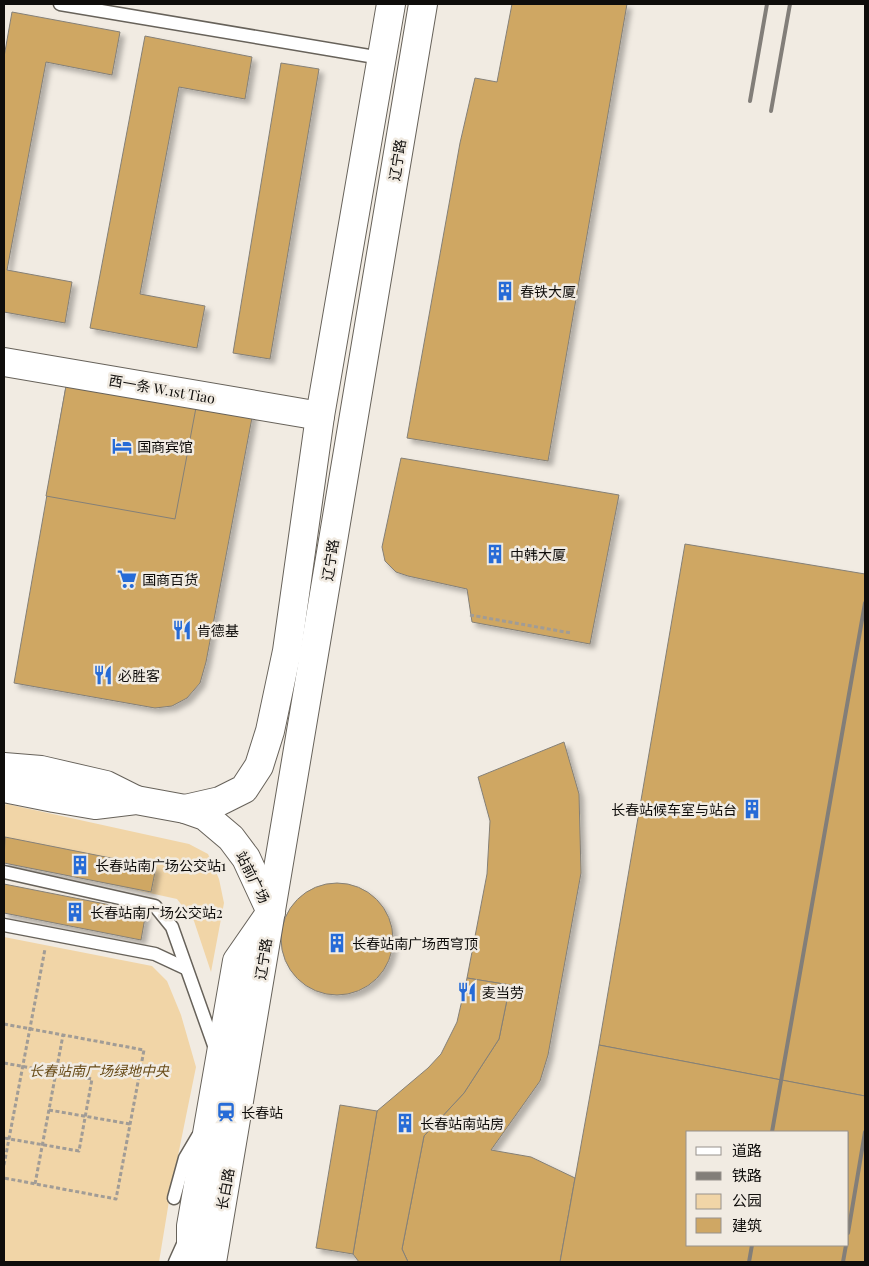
<svg xmlns="http://www.w3.org/2000/svg" width="869" height="1266" font-family="'Playfair Display','Noto Sans SC',serif">
<style>
.green{fill:#f1d5a7}
.building{fill:#cfa764;stroke:#858077;fill-rule:evenodd;filter:url(#shadow)}
.lines{fill:none;stroke-linecap:round;stroke-linejoin:round}
.service-casing{stroke:#67625a;stroke-width:15}
.tertiary-casing{stroke:#67625a;stroke-width:30}
.secondary-casing{stroke:#67625a;stroke-width:30}
.primary-casing{stroke:#67625a;stroke-width:30}
.path{stroke:#a19c96;stroke-width:3;stroke-dasharray:4 2.5;stroke-linecap:butt}
.service{stroke:#fff;stroke-width:12}
.tertiary{stroke:#fff;stroke-width:28}
.secondary{stroke:#fff;stroke-width:28}
.primary{stroke:#fff;stroke-width:28}
.rail{stroke:#827e79;stroke-width:4}
.labels{text-anchor:middle;dominant-baseline:central;stroke-width:5;stroke-linejoin:round;paint-order:stroke}
.street-label{font-size:14px;fill:#0f0d0b;stroke:#f1ebe2}
.poi-label{font-size:14px;fill:#0f0d0b;stroke:#f1ebe2;text-anchor:start}
.park-label{font-size:14px;font-style:italic;fill:#684c19;stroke:#f1ebe2}
</style>
<defs>
<filter id="shadow"><feDropShadow dx="4.5" dy="4.5" stdDeviation="2.5" flood-color="#0004"/></filter>
</defs>
<rect width="100%" height="100%" fill="#f1ebe2"/>
<g class="green">
<path d="M7,804l182,40 19,10 11,25 5,24 -13,69 -17,-51 -17,-22 -173,-38v-56z"/>
<path d="M4,937l148,29 15,15 14,34 15,52 -26,128 -11,67h-155z"/>
</g>
<g class="building">
<path d="M512,4h115l-79,457 -141,-23 53,-295 15,-65 22,4z"/>
<path d="M12,12l108,20 -8,43 -66,-13 -39,208 65,12 -7,41 -61,-11v-255z"/>
<path d="M145,36l107,21 -7,42 -66,-12 -39,207 65,12 -8,42 -107,-20z"/>
<path d="M281,63l38,6 -49,290 -37,-6z"/>
<path d="M68,375l186,32 -48,255 -6,21 -13,15 -15,8 -17,2 -141,-25z"/>
<path d="M68,375l130,22 -23,122 -129,-23z"/>
<path d="M401,458l218,37 -29,149 -118,-22 -5,-33 -59,-13 -12,-4 -11,-11 -3,-14z"/>
<path d="M685,544l180,30v522l-266,-51z"/>
<path d="M564,742l15,52 2,79 -33,182 -8,26 -49,69 40,7 44,21 -15,84h-152l-6,-13 22,-113 40,-43 35,-54 11,-54 -43,-7 20,-104 3,-53 -12,-44z"/>
<path d="M5,837l151,30 -5,25 -147,-29z"/>
<circle cx="337" cy="939" r="56"/>
<path d="M4,884l142,28 -5,28 -137,-27z"/>
<path d="M467,978l43,7 -11,54 -35,54 -40,43 -22,113 6,13h-49l-6,-8 24,-143 51,-43 13,-14 16,-32z"/>
<path d="M599,1045l266,51v166h-305zM688,1132h160v113h-160z"/>
<path d="M340,1105l37,6 -24,143 -37,-6z"/>
</g>
<g class="lines">
<defs>
<g id="service">
<path d="M60,4l321,54"/>
<path d="M4,872l151,34 17,21 44,124"/>
<path d="M4,925l151,29 30,14"/>
<path d="M174,1198l11,-40 13,-22"/>
<path d="M175,1262l9,-20"/>
</g>
<path id="tertiary" d="M4,362l316,54"/>
<path id="secondary" d="M4,767l37,3 65,15 30,15"/>
<g id="primary">
<path d="M4,788l50,10 41,7 41,-5 49,9 20,7 26,22 15,20 25,54 -34,49 -46,265v36"/>
<path d="M185,809l35,-8 24,-12 15,-23 11,-35 17,-80 33,-235 71,-412"/>
<path d="M212,1262l211,-1258"/>
</g>
</defs>
<use href="#service" class="service-casing"/>
<use href="#tertiary" class="tertiary-casing"/>
<use href="#secondary" class="secondary-casing"/>
<use href="#primary" class="primary-casing"/>
<g class="path">
<path d="M470,615l101,18"/>
<path d="M4,1024l140,26 -28,149 -112,-21"/>
<path d="M4,1063l88,16 -13,72 -75,-13"/>
<path d="M49,1110l81,14"/>
<path d="M4,1165l41,-216"/>
<path d="M35,1184l28,-149"/>
</g>
<use href="#service" class="service"/>
<use href="#tertiary" class="tertiary"/>
<use href="#secondary" class="secondary"/>
<use href="#primary" class="primary"/>
<g class="rail">
<path d="M750,101l17,-97"/>
<path d="M771,111l19,-107"/>
<path d="M772,1132l93,-529"/>
<path d="M848,1233l17,-101"/>
<path d="M749,1262l3,-17"/>
<path d="M843,1262l3,-17"/>
</g>
</g>
<defs>
<symbol id="building-bare" viewBox="-9 -9 18 18"><path d="M-4-6H4V6H1V3H-1V6H-4ZM-2.5-4.3h1.7v1.8h-1.7ZM.8-4.3h1.7v1.8H.8ZM-2.5-1h1.7V.8h-1.7ZM.8-1h1.7V.8H.8Z" fill="#266bd7" stroke="#f1ebe2" stroke-width="2.5" paint-order="stroke"/></symbol>
<symbol id="hotel-bare" viewBox="-9 -9 18 18"><path d="M-6-4.5h1.5V1H6V5H4.5V3h-9V5H-6ZM-4 0a1.8 1.8 0 1 1 3.6 0ZM.5 0V-2.5h3Q6-2.5 6 0Z" fill="#266bd7" stroke="#f1ebe2" stroke-width="2.5" paint-order="stroke"/></symbol>
<symbol id="supermarket-bare" viewBox="-9 -9 18 18"><path d="M-6-5.5h2.5l.6 2H6L4.5 2H-2.5L-4.4-4H-6ZM-1.5 3.2a1.3 1.3 0 1 0 .1 0ZM3 3.2a1.3 1.3 0 1 0 .1 0Z" fill="#266bd7" stroke="#f1ebe2" stroke-width="2.5" paint-order="stroke"/></symbol>
<symbol id="restaurant-bare" viewBox="-9 -9 18 18"><path d="M-5-6h1v4h1v-4h1v4h1v-4h1v5L-1.5 .5V6h-2V.5L-5-1ZM5-6V6H3V1.5H1.5Q1.5-4 5-6Z" fill="#266bd7" stroke="#f1ebe2" stroke-width="2.5" paint-order="stroke"/></symbol>
<symbol id="station-bare" viewBox="-9 -9 18 18"><path d="M-3-6H3Q5-6 5-4V2Q5 4 3 4L4.5 6H3L1.5 4h-3L-3 6H-4.5L-3 4Q-5 4-5 2V-4Q-5-6-3-6ZM-3.5-4v3h7v-3ZM-3.5 1v1.5H-2V1ZM2 1v1.5H3.5V1Z" fill="#266bd7" stroke="#f1ebe2" stroke-width="2.5" paint-order="stroke"/></symbol>
</defs>
<g fill-rule="evenodd">
<use href="#building-bare" x="491" y="277" width="28" height="28"/>
<use href="#hotel-bare" x="108" y="432" width="28" height="28"/>
<use href="#building-bare" x="481" y="540" width="28" height="28"/>
<use href="#supermarket-bare" x="113" y="565" width="28" height="28"/>
<use href="#restaurant-bare" x="168" y="616" width="28" height="28"/>
<use href="#restaurant-bare" x="89" y="661" width="28" height="28"/>
<use href="#building-bare" x="738" y="795" width="28" height="28"/>
<use href="#building-bare" x="66" y="851" width="28" height="28"/>
<use href="#building-bare" x="61" y="898" width="28" height="28"/>
<use href="#building-bare" x="323" y="929" width="28" height="28"/>
<use href="#restaurant-bare" x="453" y="978" width="28" height="28"/>
<use href="#station-bare" x="212" y="1098" width="28" height="28"/>
<use href="#building-bare" x="391" y="1109" width="28" height="28"/>
</g>
<g class="labels">
<g class="street-label">
<text transform="translate(397 160) rotate(-81)">辽宁路</text>
<text transform="translate(162 389) rotate(10)">西一条 W.1st Tiao</text>
<text transform="translate(330 560) rotate(-81)">辽宁路</text>
<text transform="translate(253 877) rotate(63)">站前广场</text>
<text transform="translate(263 959) rotate(-81)">辽宁路</text>
<text transform="translate(225 1189) rotate(-80)">长白路</text>
</g>
<g class="poi-label">
<text x="520" y="291">春铁大厦</text>
<text x="137" y="446">国商宾馆</text>
<text x="510" y="554">中韩大厦</text>
<text x="142" y="579">国商百货</text>
<text x="197" y="630">肯德基</text>
<text x="118" y="675">必胜客</text>
<text x="737" y="809" text-anchor="end">长春站候车室与站台</text>
<text x="95" y="865">长春站南广场公交站1</text>
<text x="90" y="912">长春站南广场公交站2</text>
<text x="352" y="943">长春站南广场西穹顶</text>
<text x="482" y="992">麦当劳</text>
<text x="241" y="1112">长春站</text>
<text x="420" y="1123">长春站南站房</text>
</g>
<g class="park-label">
<text x="99" y="1070">长春站南广场绿地中央</text>
</g>
</g>
<rect width="869" height="1266" fill="none" stroke="#0f0d0b" stroke-width="10"/>
<rect x="686" y="1131" width="162" height="115" fill="#f1ebe2" stroke="#97928c"/>
<rect x="696" y="1147" width="25" height="8" fill="#ffffff" stroke="#97928c"/>
<text x="732" y="1156" font-size="15" fill="#0f0d0b">道路</text>
<rect x="696" y="1172" width="25" height="8" fill="#827e79" stroke="#97928c"/>
<text x="732" y="1181" font-size="15" fill="#0f0d0b">铁路</text>
<rect x="696" y="1194" width="25" height="15" fill="#f1d5a7" stroke="#97928c"/>
<text x="732" y="1206" font-size="15" fill="#0f0d0b">公园</text>
<rect x="696" y="1218" width="25" height="15" fill="#cfa764" stroke="#97928c"/>
<text x="732" y="1231" font-size="15" fill="#0f0d0b">建筑</text>
</svg>
